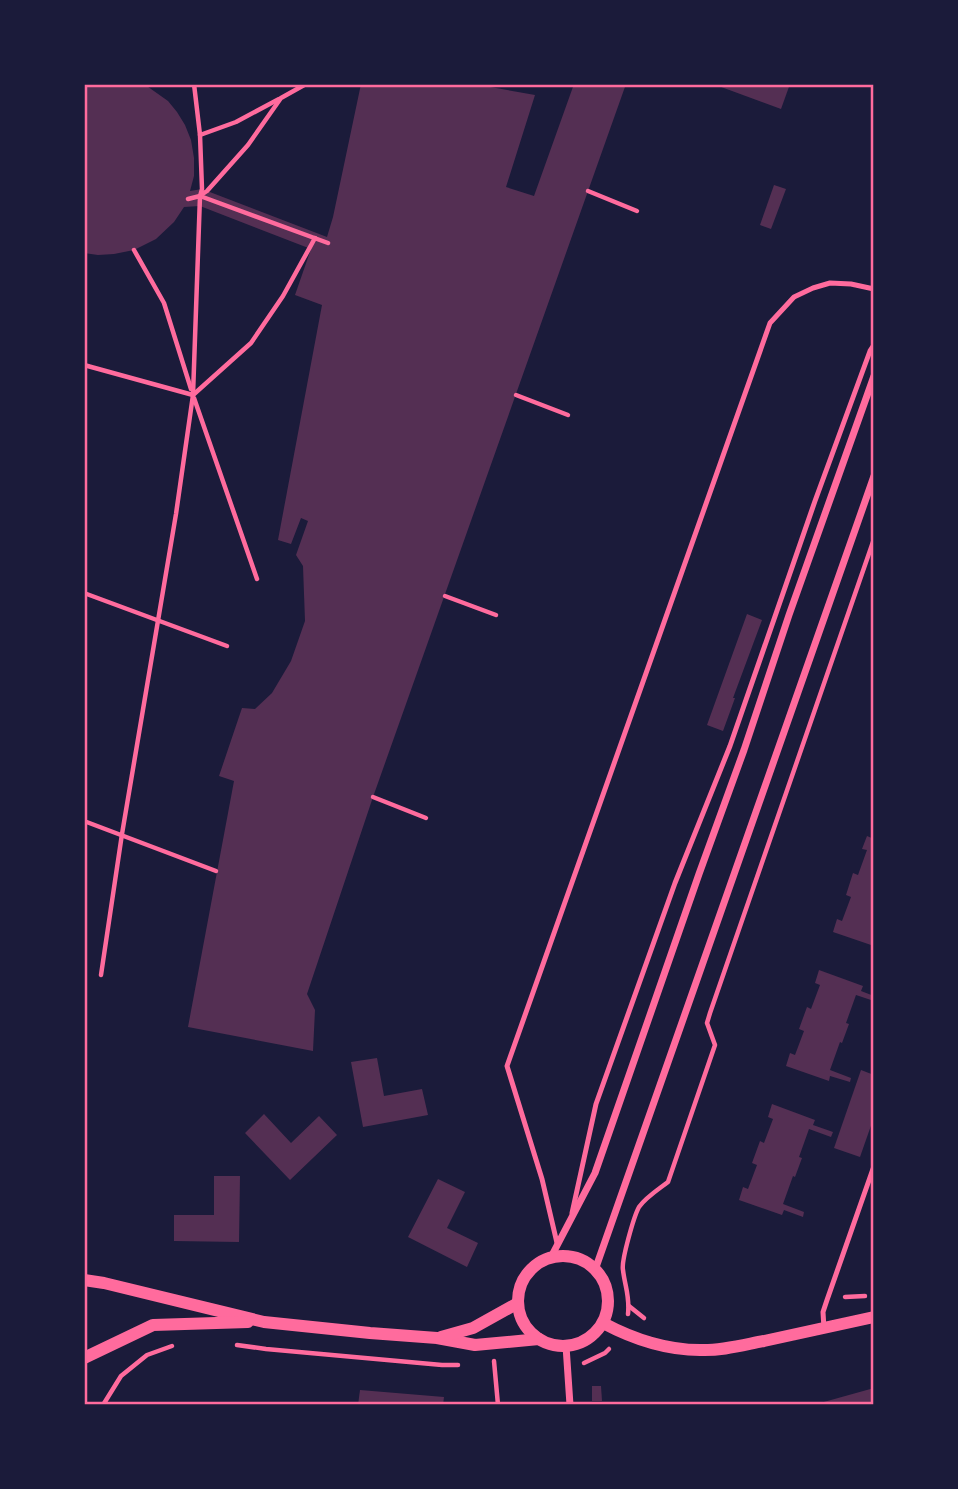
<svg xmlns="http://www.w3.org/2000/svg" width="958" height="1489" font-family="'IBM Plex Sans',sans-serif">
<style>
.building{fill:#542f53}
.lines{fill:none;stroke-linecap:round;stroke-linejoin:round}
.path{stroke:#ff6b9d;stroke-width:4.5}
.service{stroke:#ff6b9d;stroke-width:5}
.minor{stroke:#ff6b9d;stroke-width:7}
.tertiary{stroke:#ff6b9d;stroke-width:12}
.neatline{fill:none;stroke:#ff6b9d;stroke-width:2.5}
</style>
<rect width="100%" height="100%" fill="#1b1b3a"/>
<g class="building">
<path d="M84,84h60l24,17 9,11 8,13 6,15 3,18v18l-4,15 12,-2 125,48 6,-20 28,-133h113l61,11 -29,92 28,9 40,-112h52l-253,713 -66,197 8,16 -2,41 -125,-24 46,-246 -15,-5 23,-68 13,1 17,-16 19,-32 14,-40 -2,-55 -7,-11 12,-34 -7,-3 -10,26 -13,-4 44,-235 -27,-10 16,-46 -111,-43 -16,1 -10,15 -18,17 -22,11 -20,4 -16,1 -14,-2z"/>
<path d="M713,84h77l-9,25z"/>
<path d="M774,185l12,4 -15,40 -11,-4z"/>
<path d="M747,614l15,6 -29,78h2l-12,33 -16,-6z"/>
<path d="M867,836l7,3v107l-41,-14 4,-13 5,2 9,-24 -5,-2 7,-22 5,2 9,-25 -5,-1z"/>
<path d="M819,970l44,16 -2,5 13,5v5l-18,-6 -10,28 3,1 -7,19 -2,-1 -10,28 21,8 -1,4 -20,-6 -1,5 -43,-15 4,-13 5,2 9,-24 -5,-2 8,-22 4,2 9,-24 -5,-2z"/>
<path d="M377,1058l7,38 38,-7 6,26 -65,12 -12,-65z"/>
<path d="M861,1070l13,5v42l-14,40 -26,-9z"/>
<path d="M772,1104l43,16 -2,5 20,7 -2,5 -22,-8 -10,28 3,1 -7,19 -2,-1 -10,28 21,8 -1,5 -19,-7 -2,5 -43,-15 4,-13 5,2 9,-24 -5,-2 8,-22 4,2 9,-24 -5,-2z"/>
<path d="M264,1114l27,29 28,-27 18,19 -47,45 -45,-47z"/>
<path d="M214,1176h26l-1,66 -65,-1v-26h40z"/>
<path d="M438,1179l27,13 -18,36 31,15 -11,24 -59,-30z"/>
<path d="M592,1386h9l1,15h-10z"/>
<path d="M874,1388v14l-4,1 1,2h-58z"/>
<path d="M360,1390l84,7 -1,8h-85z"/>
</g>
<g class="lines">
<g class="path">
<path d="M200,135l36,-13 43,-23"/>
<path d="M588,191l49,20"/>
<path d="M201,195l6,-4 41,-46 33,-47 25,-14"/>
<path d="M188,199l12,-3 128,47"/>
<path d="M134,250l30,53 27,86"/>
<path d="M84,365l109,30 58,-52 32,-47 32,-58"/>
<path d="M516,395l52,20"/>
<path d="M194,398l63,181"/>
<path d="M84,593l143,53"/>
<path d="M445,596l51,19"/>
<path d="M373,797l53,21"/>
<path d="M84,821l132,50"/>
<path d="M101,975l21,-141 54,-320 17,-119 7,-199 2,-7 -2,-54 -6,-51"/>
<path d="M845,1297l20,-1"/>
<path d="M629,1306l15,12"/>
<path d="M628,1314c2,-18 -3,-27 -5,-44 -2,-9 11,-54 16,-63 7,-10 20,-18 29,-25l47,-137 -8,-22 3,-10 164,-474"/>
<path d="M237,1345l29,4 176,16h16"/>
<path d="M494,1361l4,44"/>
<path d="M584,1363l21,-10 4,-4"/>
<path d="M103,1405l18,-29 26,-21 25,-9"/>
</g>
<g class="service">
<path d="M572,1213l24,-109 79,-221 55,-137 85,-245 55,-150 4,-6"/>
<path d="M557,1243l-15,-64 -35,-113 263,-743 24,-26 19,-9 17,-5 21,1 23,5"/>
<path d="M824,1329l-1,-17 4,-12 47,-134"/>
</g>
<g class="minor">
<path d="M550,1259l45,-86 104,-299 45,-124 45,-135 85,-239"/>
<path d="M595,1270l279,-794"/>
<path d="M566,1346l4,59"/>
</g>
<g class="tertiary">
<circle cx="563" cy="1301" r="45"/>
<path d="M84,1280l20,3 160,39 106,11 67,5 38,7 64,-6"/>
<path d="M603,1323c30,16 63,27 97,27 21,1 43,-5 64,-9 37,-8 73,-16 110,-24"/>
<path d="M441,1337l32,-9 45,-25"/>
<path d="M84,1358l69,-33 95,-3"/>
</g>
</g>
<rect width="958" height="1489" fill="none" stroke="#1b1b3a" stroke-width="172"/>
<rect x="86" y="86" width="786" height="1317" class="neatline"/>
</svg>
